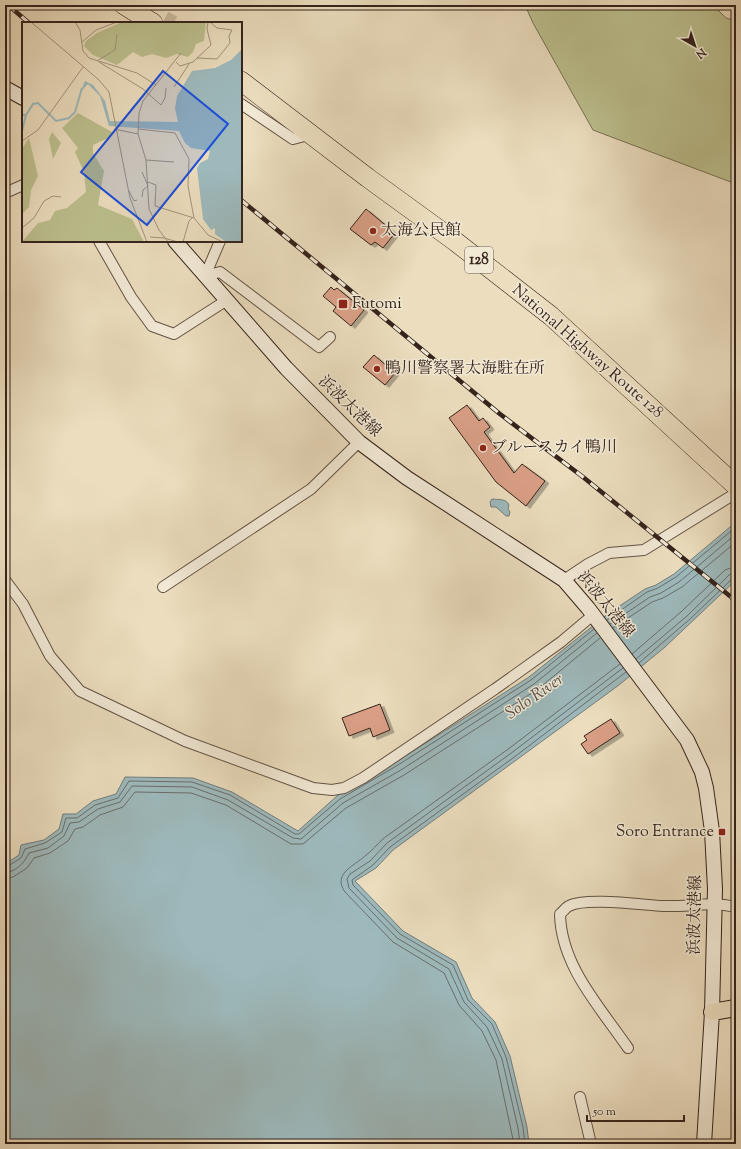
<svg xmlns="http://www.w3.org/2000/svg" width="741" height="1149" font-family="'Sorts Mill Goudy','Noto Serif JP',serif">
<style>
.green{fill:#bcbf8e;stroke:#787155}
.water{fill:#9db9bc;stroke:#737d7c}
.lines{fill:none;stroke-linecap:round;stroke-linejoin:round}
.shore{stroke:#696e6c;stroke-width:1}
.building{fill:#d99f86;stroke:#35231c;filter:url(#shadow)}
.street-tunnel{stroke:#c7b89e;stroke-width:10;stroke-dasharray:10 5;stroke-linecap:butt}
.street-casing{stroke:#625244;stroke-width:12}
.secondary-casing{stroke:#35231c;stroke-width:16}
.primary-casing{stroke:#35231c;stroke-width:18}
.highway-casing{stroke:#35231c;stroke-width:20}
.street{stroke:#f2e9d5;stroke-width:10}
.secondary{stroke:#f2e9d5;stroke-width:14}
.primary{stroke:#ebddbe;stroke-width:16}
.highway{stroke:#ebddbe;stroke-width:19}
.rail-casing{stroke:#35231c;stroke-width:4.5}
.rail{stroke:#f2e9d5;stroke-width:3;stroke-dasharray:9;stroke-linecap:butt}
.poi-dot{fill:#8f2418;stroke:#f2e9d5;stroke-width:1.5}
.labels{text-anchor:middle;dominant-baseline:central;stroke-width:3;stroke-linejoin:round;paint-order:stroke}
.shield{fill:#f2e9d5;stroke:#6e5e54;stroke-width:1}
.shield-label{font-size:15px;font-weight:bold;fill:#35231c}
.poi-label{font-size:16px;fill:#35231c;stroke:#f2e9d5;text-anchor:start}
.street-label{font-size:16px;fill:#35231c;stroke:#f2e9d5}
.water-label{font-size:17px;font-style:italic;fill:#54504c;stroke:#f2e9d5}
.inset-river{fill:none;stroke:#9db9bc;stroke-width:2}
.inset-road{fill:none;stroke:#a2937d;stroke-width:1}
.view{fill:#1d4ed8;fill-opacity:0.15;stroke:#1d4ed8;stroke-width:2}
.inset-edge{fill:none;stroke:#35231c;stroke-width:2}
</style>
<defs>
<filter id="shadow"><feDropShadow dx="4" dy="2.5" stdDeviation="0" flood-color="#0004"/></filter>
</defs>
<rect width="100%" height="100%" fill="#ebddbe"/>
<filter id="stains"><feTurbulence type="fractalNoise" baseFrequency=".005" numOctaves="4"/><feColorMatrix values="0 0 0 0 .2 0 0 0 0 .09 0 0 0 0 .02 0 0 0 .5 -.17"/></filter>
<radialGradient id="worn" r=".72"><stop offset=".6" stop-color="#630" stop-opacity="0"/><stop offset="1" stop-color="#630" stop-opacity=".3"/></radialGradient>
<path class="green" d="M525,5h188l13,13 10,3v163l-143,-54 -60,-107z"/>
<g class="water">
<path d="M492,499c6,1 14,-1 17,6l-1,4 2,3 -1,4h-3l-10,-9h-5l-1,-5z"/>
<path d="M736,522v58l-71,67 -46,38 -226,165 -17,18 -21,13 48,50 53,31 16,36 23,24 15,34 17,71 2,17h-524v-280l14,-9 2,-10 23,-5 15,-11 4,-15h13l17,-13 23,-7 9,-17 68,1 39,14 66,39 40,-36 58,-33 133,-85 80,-64 36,-24 11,-4 18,-11z"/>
</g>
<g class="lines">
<g class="shore">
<path d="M607,620l40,-28 11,-4 18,-11 60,-50"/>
<path d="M610,624l40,-27 11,-4 18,-11 57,-48"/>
<path d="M613,628l39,-26 11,-4 19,-11 54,-45"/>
<path d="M632,654l50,-43 43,-41 11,-4"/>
<path d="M636,659l51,-43 42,-41 7,-3"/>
<path d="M639,663l51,-44 42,-40 4,-2"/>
<path d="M5,868l16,-10 4,-9 20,-6 17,-11 4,-14h11l18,-13 23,-7 11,-17 63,1 38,13 65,39h4l41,-35 58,-34 133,-85 63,-51"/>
<path d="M5,873c11,-1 20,-11 24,-20l19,-5 16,-12 6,-13 9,-1 19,-13 22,-7 12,-16 60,1 36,13 65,38 8,1 42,-36 58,-33 133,-86 63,-51"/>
<path d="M5,879l8,-2 14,-9 7,-10 16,-5 18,-12 7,-12 8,-2 17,-12 23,-8 12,-15 56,1 35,12 65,39h12l43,-36 58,-33 134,-86 62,-51"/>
<path d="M514,1144l-18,-84 -14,-29 -23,-26 -15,-32 -51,-31 -48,-50c-13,-18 9,-26 20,-36 7,-5 12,-12 19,-18l123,-88 113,-86"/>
<path d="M520,1144l-2,-16 -16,-69 -15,-32 -23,-25 -15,-33 -52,-31 -48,-50 -2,-9 3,-5 20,-13 17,-18 123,-89 113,-86"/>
<path d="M525,1144l-2,-17 -17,-70 -14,-33 -24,-24 -15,-35 -53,-31 -47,-49 -1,-5 21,-15 17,-18 123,-89 113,-86"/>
</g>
</g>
<g class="building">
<path d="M366,209l29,24 -12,15 -8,-6 -4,3 -21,-16z"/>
<path d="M331,287l3,3 3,-2 27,22 -13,16 -18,-15 3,-4 -13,-11z"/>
<path d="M374,355l21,18 -10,12 -22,-18z"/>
<path d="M467,405l12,16 4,-3 7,9 -6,5 30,41 8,-9 23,17 -19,25 -30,-24 -47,-64z"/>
<path d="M380,704l10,26 -17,7 -3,-9 -21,8 -7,-18z"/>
<path d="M611,719l9,14 -32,21 -7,-10 6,-4 -3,-4z"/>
</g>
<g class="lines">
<path class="street-tunnel" d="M168,23l6,-11"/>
<defs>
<g id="street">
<path d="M241,104l52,35 19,-5"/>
<path d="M5,193l18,-8"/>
<path d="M99,241l32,56 21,29 22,8 53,-34"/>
<path d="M205,276l15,-4 99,75 11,-10"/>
<path d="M205,276l15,-35"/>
<path d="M5,580l18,24 27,52 30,35 105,50 128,47 19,2 12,-2 19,-10 132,-89 66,-47 32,-27"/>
<path d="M564,580l24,-16 21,-11 35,-3 92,-57"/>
<path d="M163,587l148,-98 48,-47"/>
<path d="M628,1048c-28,-41 -67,-82 -68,-134 3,-2 6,-7 9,-8 16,-9 74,-1 94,0 27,1 46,-5 73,1"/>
<path d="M580,1097l11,47"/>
</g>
<g id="secondary">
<path d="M5,88l18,10"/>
<path d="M175,241l111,127 73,74 48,36 157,102 24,28 99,132 15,32 4,16 6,43 3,58 -3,123 -8,132"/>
</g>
<path id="primary" d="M712,1012l24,-4"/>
<g id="highway">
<path d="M124,5l29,18"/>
<path d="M241,81l127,97 88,64 95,74 185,170"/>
</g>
</defs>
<use href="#street" class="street-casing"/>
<use href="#secondary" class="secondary-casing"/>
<use href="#primary" class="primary-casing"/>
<use href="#highway" class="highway-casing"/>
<use href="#street" class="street"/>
<use href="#secondary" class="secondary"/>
<use href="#primary" class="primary"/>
<use href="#highway" class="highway"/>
<defs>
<g id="rail">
<path d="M8,5l21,18"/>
<path d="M241,200l259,214 83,63 153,124"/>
</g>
</defs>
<use href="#rail" class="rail-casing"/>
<use href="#rail" class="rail"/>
</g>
<g class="poi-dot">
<circle cx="373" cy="231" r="4"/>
<rect x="338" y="299" width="10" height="10" rx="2"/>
<circle cx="377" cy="369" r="4"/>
<circle cx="483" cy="448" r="4"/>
<rect x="718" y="828" width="8" height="8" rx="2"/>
</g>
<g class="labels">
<rect class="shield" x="465" y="247" width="28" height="26" rx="3"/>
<g class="shield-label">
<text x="479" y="260">128</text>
</g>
<g class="poi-label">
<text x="381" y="231">太海公民館</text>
<text x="352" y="304">Futomi</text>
<text x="385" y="369">鴨川警察署太海駐在所</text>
<text x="491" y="448">ブルースカイ鴨川</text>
<text x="714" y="832" text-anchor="end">Soro Entrance</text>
</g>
<g class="street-label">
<text transform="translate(587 352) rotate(41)">National Highway Route 128</text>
<text transform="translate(349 407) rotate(44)">浜波太港線</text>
<text transform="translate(605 605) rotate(51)">浜波太港線</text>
<text transform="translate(696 915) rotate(-89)">浜波太港線</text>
</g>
<g class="water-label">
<text transform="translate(535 697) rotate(-35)">Solo River</text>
</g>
</g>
<g transform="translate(22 22)">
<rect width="220" height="220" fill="#ebddbe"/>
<path d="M100,0h84l-2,19 -8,3 -3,8 -5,5 -11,-3 -11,4 -14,-4 -10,3 -9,-5 -16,13 -24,-10 -9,-9 2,-5 11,-8zM56,91l34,19 -2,5 -17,8v8l11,18 -6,34 34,14 12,23h-122l16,-19 12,-3 5,-9 12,-3 19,-16 -2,-20 -9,-20 3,-4 -16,-20zM30,110l9,11 -8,16 -4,-20zM7,116l9,38 -7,14 -2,17 -7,7v-65z" fill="#bcbf8e"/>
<path d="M220,27v193h-16l-11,-8v-6l-4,2 -8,-11 -6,-51 3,-5 8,-4 2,-8 -19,-3 -6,-5 -6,-12 -70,-5 -9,-30 -12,-12 -7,7 4,-10 8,4 12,16 5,20 68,1 -3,-14 2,-12 15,-25 23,-3 16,-8z" fill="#9db9bc"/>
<path class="inset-river" d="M0,93h4l7,-11 5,-1 18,18 13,-3 6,-6 7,-24M0,109l4,-16"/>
<path class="inset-road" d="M9,0l68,58 10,12 21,106 17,44M53,0l5,8 3,21 6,7 48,15 19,12M60,20l14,-12 21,-8M175,36l20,1 13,-16 -1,-7 3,-6 -15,-2 -7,-6M75,39l18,-11 2,-16M77,40l44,27 18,16 4,-7 1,-10M154,40l4,4 13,-4 18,-17 -4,-16 1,-7M152,65l15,-23M92,107l24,5M116,107l37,4 14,26 -1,27 6,32 14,17 15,7M0,119l16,-11 45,-63M124,138l28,2M120,150l6,14 -5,4 -1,7M126,160l8,3 -1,21 39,12M107,169l5,10 3,-1M0,206l12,-10 10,-17 9,-5 8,1M128,215l14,1 14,4M146,220l-9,-12 -10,-21 -3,-49 -8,-26 1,-21 4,-12 38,-48M161,220l6,-21 3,-3"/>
<path class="view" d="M141,49l65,53 -81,101 -66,-53z"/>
<rect width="220" height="220" class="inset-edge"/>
</g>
<rect width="741" height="1149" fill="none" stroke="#ebddbe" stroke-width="20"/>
<rect x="6" y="6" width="729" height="1137" fill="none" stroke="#35231c" stroke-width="2"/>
<rect x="10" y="10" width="721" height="1129" fill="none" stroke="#35231c"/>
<g transform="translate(695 46) rotate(141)" stroke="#f2e9d5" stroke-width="3" paint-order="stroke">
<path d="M0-3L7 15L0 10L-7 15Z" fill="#35231c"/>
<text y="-6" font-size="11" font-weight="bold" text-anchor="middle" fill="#35231c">N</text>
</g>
<path d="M587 1115v6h97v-6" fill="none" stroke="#35231c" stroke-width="2"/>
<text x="593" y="1115" font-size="12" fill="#35231c" stroke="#f2e9d5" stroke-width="3" paint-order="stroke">50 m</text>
<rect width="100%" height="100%" filter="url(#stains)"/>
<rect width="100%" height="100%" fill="url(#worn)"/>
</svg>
